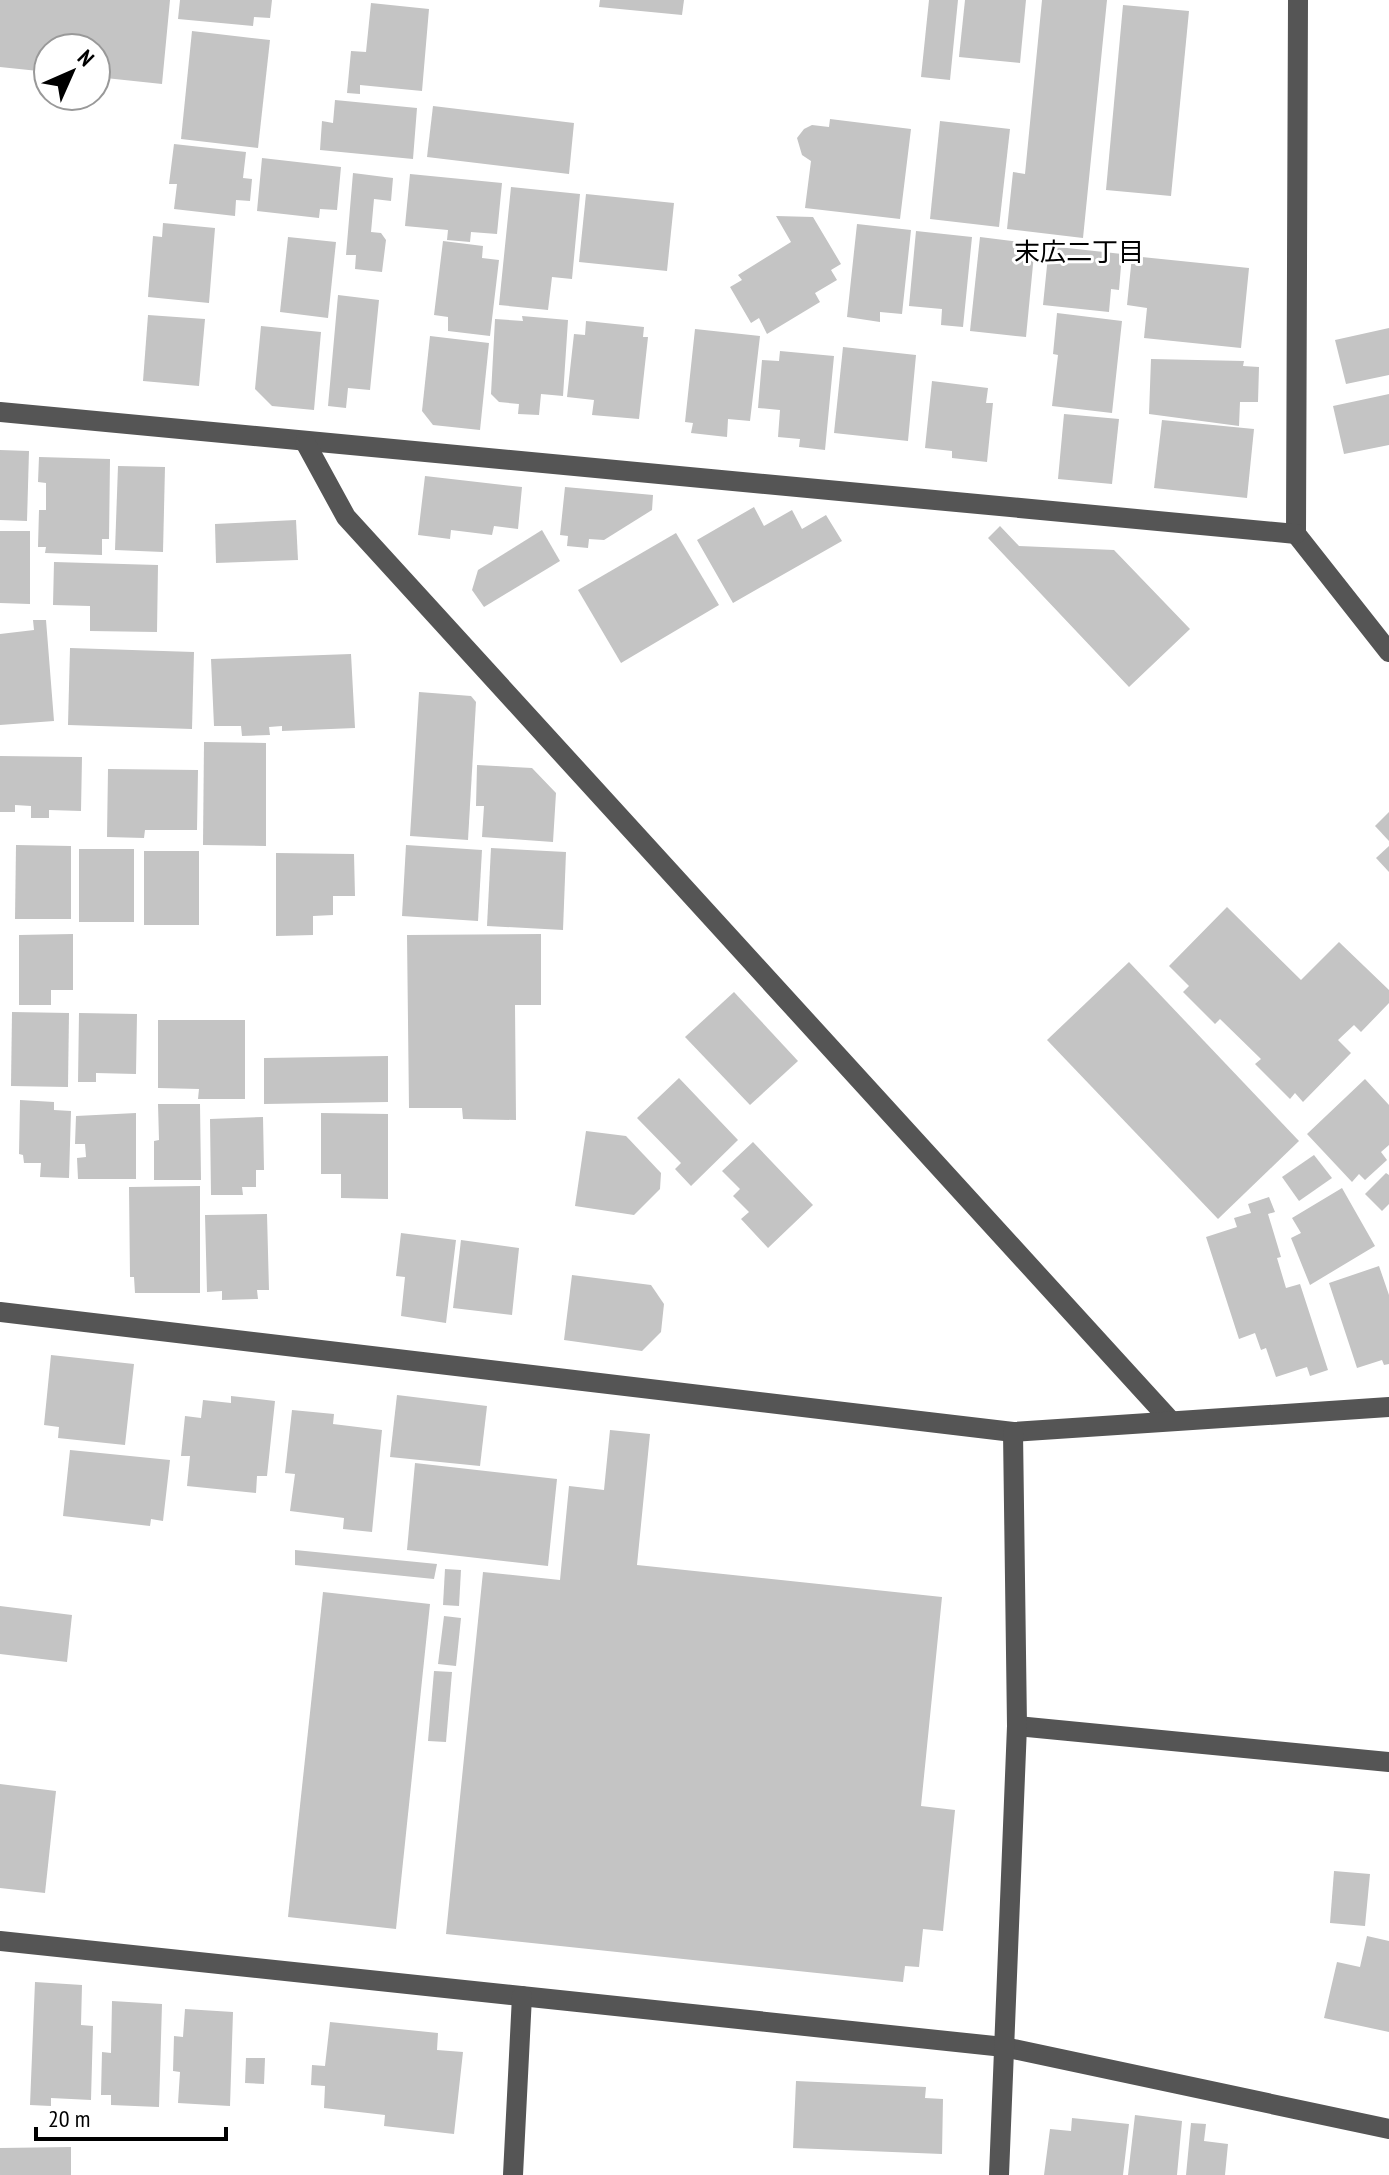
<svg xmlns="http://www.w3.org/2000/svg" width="1389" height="2175" font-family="'PT Sans Narrow','Noto Sans JP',sans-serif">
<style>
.building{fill:#c4c4c4}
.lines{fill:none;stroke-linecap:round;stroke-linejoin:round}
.minor{stroke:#555;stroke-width:20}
.labels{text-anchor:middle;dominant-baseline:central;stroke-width:6;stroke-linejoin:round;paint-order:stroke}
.neighbourhood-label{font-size:26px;fill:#000;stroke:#fff}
</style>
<rect width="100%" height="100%" fill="#fff"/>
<g class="building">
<path d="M0,0h170l-8,84 -66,-7v-29h-48v24l-48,-5z"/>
<path d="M180,0h92l-2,18 -16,-1 -1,9 -75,-7z"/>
<path d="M600,0h84l-2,15 -83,-8z"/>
<path d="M929,0h29l-8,80 -29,-3z"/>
<path d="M965,0h61l-6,63 -61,-6z"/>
<path d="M1042,0h65l-24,238 -76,-9 6,-57 12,2z"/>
<path d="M371,3l58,6 -7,82 -62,-6v9l-13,-1 4,-42 15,1z"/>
<path d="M1123,5l66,6 -18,185 -65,-6z"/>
<path d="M192,31l78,9 -12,108 -77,-9z"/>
<path d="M335,100l82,8 -4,51 -93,-9 2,-29 11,2z"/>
<path d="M433,106l141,17 -5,51 -142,-17z"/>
<path d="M830,119l81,10 -11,90 -95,-11 6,-47 -9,-6 -5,-17 7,-9 8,-4 17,2z"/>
<path d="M940,121l70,8 -11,98 -69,-8z"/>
<path d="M174,144l72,8 -3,26 9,1 -2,22 -14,-1 -1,16 -61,-7 3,-25h-8z"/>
<path d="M262,158l79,9 -4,43 -17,-1 -1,9 -62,-7z"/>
<path d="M353,173l40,5 -2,23 -17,-2 -3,33 10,1 5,7 -4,32 -27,-3 1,-14h-10z"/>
<path d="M410,174l92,9 -5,51 -26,-2 -1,10 -23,-2 1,-10 -43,-4z"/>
<path d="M511,187l69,7 -8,85 -20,-2 -4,33 -49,-5z"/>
<path d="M586,194l88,9 -7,68 -88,-9z"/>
<path d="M776,216l37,1 28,47 -10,6 6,10 -22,13 5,9 -53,32 -8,-16 -8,5 -21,-36 12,-7 -4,-5 53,-33z"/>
<path d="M163,223l52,5 -6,75 -61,-6 5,-61 9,1z"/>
<path d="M857,224l54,6 -9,84 -22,-2v10l-33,-5z"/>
<path d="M916,231l56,6 -9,90 -22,-2 1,-16 -33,-3z"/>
<path d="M288,237l48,5 -8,76 -48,-6z"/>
<path d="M980,237l55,7 -9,93 -56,-6z"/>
<path d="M443,241l40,5 -1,12 17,2 -9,76 -42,-5v-14l-14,-2z"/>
<path d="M1049,246l73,8 -3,36 -8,-1 -2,23 -66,-7z"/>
<path d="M1132,256l117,12 -8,80 -97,-10 3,-30 -20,-3z"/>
<path d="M338,295l41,5 -9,90 -22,-2 -2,20 -18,-2z"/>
<path d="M1057,313l65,8 -10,92 -60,-7 6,-51 -5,-1z"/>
<path d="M148,315l57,4 -6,67 -56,-5z"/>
<path d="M522,316l46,4 -5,76 -22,-2 -2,21 -21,-1 1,-10 -20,-2 -8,-8 4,-75 28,2z"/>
<path d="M586,321l58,6 -1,10h5l-9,82 -47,-4 2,-15 -27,-3 7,-63 11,1z"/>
<path d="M261,326l60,6 -7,78 -42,-4 -17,-17z"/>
<path d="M1389,328v47l-43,9 -11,-44z"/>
<path d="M695,329l65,7 -10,85 -22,-2 -1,18 -36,-4 2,-10 -8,-1z"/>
<path d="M430,336l59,7 -9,87 -47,-5 -11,-14z"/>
<path d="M843,347l73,8 -8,86 -74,-8z"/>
<path d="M780,351l54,5 -9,94 -26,-3 1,-8 -22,-2 2,-27 -22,-2 4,-48 17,1z"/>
<path d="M1151,359l93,2 -1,5 16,1 -1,35h-18l-1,24 -90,-12z"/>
<path d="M932,381l56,7 -2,15h7l-6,59 -35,-4v-7l-27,-3z"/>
<path d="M1389,394v51l-45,9 -11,-48z"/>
<path d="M1064,414l55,5 -7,65 -54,-5z"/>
<path d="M1162,420l92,9 -7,69 -93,-10z"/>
<path d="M0,450l29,1 -2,70 -27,-1z"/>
<path d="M39,457l71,2 -1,80h-7v16l-57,-2 1,-6h-8l1,-37h7v-27l-8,-1z"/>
<path d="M118,466l47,1 -2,85 -48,-2z"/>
<path d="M425,476l97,11 -4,42 -24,-3 -2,9 -41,-5 -1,9 -32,-4z"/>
<path d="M565,487l88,8 -1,15 -48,30 -15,-1 -1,9 -21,-2 1,-10 -8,-1z"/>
<path d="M754,507l10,19 28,-16 10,19 24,-14 16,26 -109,62 -36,-63z"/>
<path d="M296,520l2,40 -82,3 -1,-39z"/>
<path d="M1000,526l19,20 95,4 76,79 -61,58 -141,-149z"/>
<path d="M542,530l18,31 -76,46 -12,-17 6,-20z"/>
<path d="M0,531h30v73l-30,-1z"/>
<path d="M676,533l43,72 -98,58 -43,-73z"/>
<path d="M54,562l104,3 -1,67 -67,-1v-25l-37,-1z"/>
<path d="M33,620h13l8,101 -54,4v-91l34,-4z"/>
<path d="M70,648l124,4 -2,77 -124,-4z"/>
<path d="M351,654l4,74 -73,3v-5l-13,1 1,8 -28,1 -1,-10h-27l-3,-67z"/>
<path d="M419,692l52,4 5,6 -8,138 -58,-4z"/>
<path d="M204,742l62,1v103l-63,-1z"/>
<path d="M0,756l82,1 -1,54 -32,-1v8h-18v-12l-16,-1v7h-15z"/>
<path d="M477,765l55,3 24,25 -3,49 -71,-5 2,-31h-8z"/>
<path d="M108,769l90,1 -1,60h-52l-1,8 -37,-1z"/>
<path d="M1389,812v29l-14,-15z"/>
<path d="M16,845l55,1v73h-56z"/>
<path d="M406,845l76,5 -4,71 -76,-5z"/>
<path d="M1389,846v26l-13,-14z"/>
<path d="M491,848l75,4 -3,78 -76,-4z"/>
<rect x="79" y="849" width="55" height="73"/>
<rect x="144" y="851" width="55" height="74"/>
<path d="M276,853l78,1 1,42h-22v19l-20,1v19l-37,1z"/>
<path d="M1227,907l74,73 38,-38 50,48v13l-28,29 -7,-7 -16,15 13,13 -48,49 -8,-9 -5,6 -35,-35 6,-5 -41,-40 -5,5 -32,-32 6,-6 -20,-20z"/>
<path d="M73,934v56h-22v15h-32v-70z"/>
<path d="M541,934v71h-26l1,115 -53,-1 -1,-11h-53l-2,-173z"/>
<path d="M1129,962l170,179 -81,78 -171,-179z"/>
<path d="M734,992l64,69 -48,44 -65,-68z"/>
<path d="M12,1012l57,1 -1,74 -57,-1z"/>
<path d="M79,1013l58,1 -1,60 -40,-1v9h-18z"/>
<path d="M158,1020h87v79h-47l1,-10 -41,-1z"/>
<path d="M388,1056v46l-124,2v-46z"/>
<path d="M679,1078l59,62 -47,46 -16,-17 6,-6 -44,-45z"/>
<path d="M1365,1079l24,26v40l-8,7 6,8 -22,20 -6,-6 -7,8 -45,-48z"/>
<path d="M20,1100l34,2v8l17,1 -2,67 -29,-1 1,-14h-17l-1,-8 -4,-1z"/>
<path d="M158,1104h42l1,76h-47v-39l5,-1z"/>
<path d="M136,1113v66h-58l-1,-21 9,-1 -1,-13h-10l1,-28z"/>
<path d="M321,1113l67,1v85l-47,-1v-24h-20z"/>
<path d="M263,1117l1,53h-8v17h-14l1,8h-32l-1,-76z"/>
<path d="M586,1131l40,5 35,37 -1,16 -26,26 -59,-9z"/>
<path d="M753,1142l60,63 -45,43 -27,-29 8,-7 -16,-16 7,-7 -18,-18z"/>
<path d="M1314,1155l18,23 -33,23 -17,-24z"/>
<path d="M1386,1173l3,2v29l-7,7 -17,-17z"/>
<path d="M200,1186v107h-65l-1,-16h-4l-1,-90z"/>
<path d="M1342,1188l33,58 -65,39 -19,-47 10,-5 -9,-15z"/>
<path d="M1269,1197l6,15 -7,2 13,43 -4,1 9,30 14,-4 28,86 -18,6 -3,-9 -31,10 -10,-29 -5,2 -6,-17 -16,6 -33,-102 31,-10 -3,-9 17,-5 -3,-9z"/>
<path d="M267,1214l2,76h-12l1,9 -36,1v-9l-15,1 -2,-77z"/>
<path d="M401,1233l55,7 -10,83 -45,-7 4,-39 -9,-1z"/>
<path d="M461,1240l58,8 -7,67 -59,-7z"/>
<path d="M1379,1266l10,29v69l-5,1 -2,-5 -25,8 -28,-85z"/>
<path d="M572,1275l79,10 13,19 -3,28 -19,19 -78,-11z"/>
<path d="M51,1355l83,9 -9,81 -67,-7 1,-11 -15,-2z"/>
<path d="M397,1395l90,11 -7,60 -90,-9z"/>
<path d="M231,1396l44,5 -8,75h-10l-1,17 -69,-7 3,-30h-9l4,-40 16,2 2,-18 28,3z"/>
<path d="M292,1410l42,4 -1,10 49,6 -10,102 -29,-3 1,-11 -54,-7 5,-37 -10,-1z"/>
<path d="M610,1430l40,4 -13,131 305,32 -21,209 34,4 -12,121 -20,-2 -4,38 -14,-1 -2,16 -457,-48 37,-362 77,8 9,-94 35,4z"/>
<path d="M70,1450l100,10 -7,61 -12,-2 -1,7 -87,-10z"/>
<path d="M415,1463l142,16 -9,87 -141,-16z"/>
<path d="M295,1550l142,14 -3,15 -139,-14z"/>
<path d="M445,1569l16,1 -2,36 -16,-1z"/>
<path d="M323,1592l107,12 -34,325 -108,-12z"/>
<path d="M0,1606l72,9 -5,47 -67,-8z"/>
<path d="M444,1616l17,2 -5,48 -18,-2z"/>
<path d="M434,1671l18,1 -6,70 -18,-1z"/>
<path d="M0,1784l56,7 -11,102 -45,-5z"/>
<path d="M1334,1871l36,3 -5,52 -35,-3z"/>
<path d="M1367,1936l22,5v91l-65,-14 13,-56 23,5z"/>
<path d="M35,1982l47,3 -1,40 12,1 -2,74 -40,-2v8l-21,-1z"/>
<path d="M112,2001l50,3 -3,103 -48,-2v-10h-10l1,-43 9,1z"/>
<path d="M185,2009l48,3 -3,94 -52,-3 2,-31 -7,-1 1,-35 9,1z"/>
<path d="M330,2022l108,11 -1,17 26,2 -9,82 -70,-8 1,-11 -61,-7 1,-22 -14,-1 1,-20 13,1z"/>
<path d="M246,2058h19l-1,26 -19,-1z"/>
<path d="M796,2081l130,6 -1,11 18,1 -1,55 -149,-6z"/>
<path d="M1135,2115l47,6 -5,54h-49z"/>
<path d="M1072,2118l57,6 -6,51h-79l6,-46 21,2z"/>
<path d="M1191,2123l15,1 -2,17 24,3 -3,31h-39z"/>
<path d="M71,2147v28h-71v-27z"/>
</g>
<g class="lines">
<g class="minor">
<path d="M1298,0l-2,534 93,118"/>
<path d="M0,412l1296,122"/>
<path d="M305,442l41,75 825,904"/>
<path d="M0,1312l1013,120 376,-25"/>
<path d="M1017,1726l372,36"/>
<path d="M0,1941l1004,106 385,82"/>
<path d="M513,2175l9,-179"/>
<path d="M999,2175l18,-449 -4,-294"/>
</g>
</g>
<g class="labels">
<g class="neighbourhood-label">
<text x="1079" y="251">末広二丁目</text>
</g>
</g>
<g transform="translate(72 72) rotate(45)"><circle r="38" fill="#ffffff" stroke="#999999" stroke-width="2"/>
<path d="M0-6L14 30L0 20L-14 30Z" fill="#000000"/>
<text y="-12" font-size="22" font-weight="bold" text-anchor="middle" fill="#000000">N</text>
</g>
<path d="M36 2127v12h190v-12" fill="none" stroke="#000000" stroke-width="4"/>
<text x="48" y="2127" font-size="24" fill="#000000" stroke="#ffffff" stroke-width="6" paint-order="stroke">20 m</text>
</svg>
